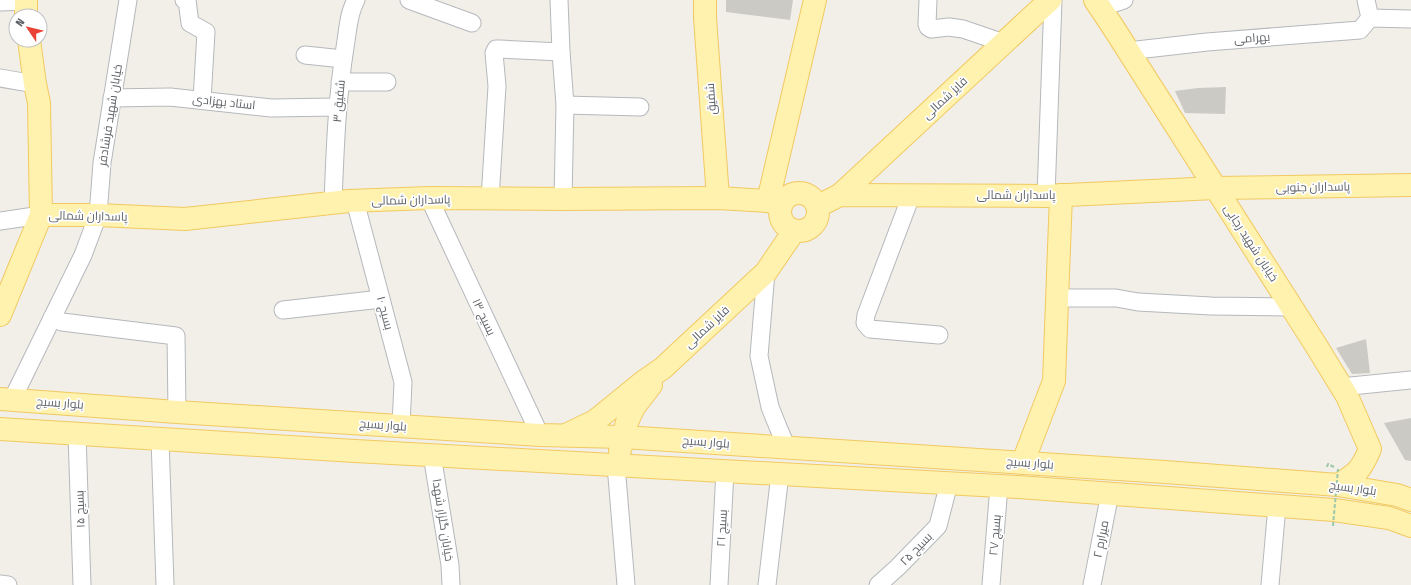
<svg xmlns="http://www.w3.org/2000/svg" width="1411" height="585" font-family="'Fira Sans Condensed',Cairo,sans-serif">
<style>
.building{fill:#cccac5}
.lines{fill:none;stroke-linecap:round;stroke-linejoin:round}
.minor-casing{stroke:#b5b8bc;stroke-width:19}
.major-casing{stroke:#f2c960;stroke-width:24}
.path{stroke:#9cc7a9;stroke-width:2;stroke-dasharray:4 2;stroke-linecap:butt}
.minor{stroke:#fff;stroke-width:17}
.major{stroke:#fff2af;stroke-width:22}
.path-bridge{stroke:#9cc7a9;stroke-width:2;stroke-dasharray:4 2;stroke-linecap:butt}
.labels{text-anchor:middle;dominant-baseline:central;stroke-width:3.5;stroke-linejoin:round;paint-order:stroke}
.street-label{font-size:12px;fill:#5f6368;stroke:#fff}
</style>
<rect width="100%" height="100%" fill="#f1efe8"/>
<g class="building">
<path d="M726,0h67l-3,20 -64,-8z"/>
<path d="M1226,87l-1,27 -40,-1 -10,-22 23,-3z"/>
<path d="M1366,339l4,34 -18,1 -16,-26z"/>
<path d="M1411,418v43l-6,-1 -21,-37z"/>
</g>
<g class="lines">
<defs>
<g id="minor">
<path d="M184,0h3l3,23 16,9 -4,68"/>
<path d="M409,0l63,23"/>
<path d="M559,0l2,52 4,53 -2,94"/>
<path d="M928,0l-1,24 1,3 3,2 18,-2 14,2 41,14"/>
<path d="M1366,0l4,18 41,1"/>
<path d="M0,2l26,-1"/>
<path d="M1100,8l24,-8"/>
<path d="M1128,51l79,-9 153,-12 10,-12"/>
<path d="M305,55l38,4"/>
<path d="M0,78l35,6"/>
<path d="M340,82h47"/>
<path d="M112,98l58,-1 101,11 66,-1"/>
<path d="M565,105l75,2"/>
<path d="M911,196l-45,119 -1,8 5,6 69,6"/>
<path d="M1046,196l7,-196"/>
<path d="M429,198l111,237"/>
<path d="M490,199l7,-113 -3,-33 2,-4h4l61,3"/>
<path d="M355,201l48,181 -2,44"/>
<path d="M333,203c2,-54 4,-108 13,-162 2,-14 3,-29 10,-41"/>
<path d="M0,221l41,-6"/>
<path d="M766,272l-7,84 11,51 8,20 9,21"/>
<path d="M1057,298h59l22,4 73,4 81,1"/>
<path d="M283,310l98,-11"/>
<path d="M52,318l10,4 114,14 1,76"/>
<path d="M1341,387l70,-7"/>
<path d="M12,400l71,-145 15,-40 4,-52 26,-163"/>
<path d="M77,434l5,151"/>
<path d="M160,439l5,146"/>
<path d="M432,455l18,110 1,20"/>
<path d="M616,465l10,120"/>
<path d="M0,584l8,1"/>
<path d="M719,585l6,-114"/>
<path d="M767,585l13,-111"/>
<path d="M878,585l20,-18 40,-41 11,-43"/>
<path d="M991,585l8,-99"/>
<path d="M1092,585l18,-92"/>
<path d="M1270,585l7,-79"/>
</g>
<g id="major">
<path d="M26,0v16"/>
<path d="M705,0v18l13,180"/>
<path d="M1095,0l18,27 204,320 30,49 23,53c-9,21 -12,24 -32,36"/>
<circle cx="799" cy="212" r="19"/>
<path d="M840,195l210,-195"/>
<path d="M768,201l47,-201"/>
<path d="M818,206l22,-11 206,1 169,-8 196,-3"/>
<path d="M41,215h57l87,4 164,-18 80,-3 134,1 155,-1 50,3 13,4"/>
<path d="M0,315l41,-100 -2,-112 -4,-19 -6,-44"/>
<path d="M0,399l177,13 363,23 83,2 542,35 173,13 59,10 14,5"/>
<path d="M0,429l355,22 663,36 316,23 55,8 22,8"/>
<path d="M568,434l27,-13 48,-39 20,-14 103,-96 28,-41"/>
<path d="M620,450l7,-28 7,-15 17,-22"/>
<path d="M1023,462l31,-81 7,-186"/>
</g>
</defs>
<use href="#minor" class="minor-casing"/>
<use href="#major" class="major-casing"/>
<path class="path" d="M1327,467l1,-3 6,3"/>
<use href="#minor" class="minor"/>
<use href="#major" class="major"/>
<path class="path-bridge" d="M1333,526l5,-57"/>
</g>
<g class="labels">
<g class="street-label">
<text transform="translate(1252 38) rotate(-4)">بهرامی</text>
<text transform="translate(945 98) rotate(-43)">فایز شمالی</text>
<text transform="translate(711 99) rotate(-94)">شفیق</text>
<text transform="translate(339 101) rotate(-85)">شفیق ۳</text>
<text transform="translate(224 102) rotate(6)">استاد بهزادی</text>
<text transform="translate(110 115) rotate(-81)">خیابان شهید فرشادفر</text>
<text transform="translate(1313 187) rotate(-1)">پاسداران جنوبی</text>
<text x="1016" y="195">پاسداران شمالی</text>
<text transform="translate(411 200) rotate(-1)">پاسداران شمالی</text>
<text transform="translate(88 216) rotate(1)">پاسداران شمالی</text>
<text transform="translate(1251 243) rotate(57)">خیابان شهید رجایی</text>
<text transform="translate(385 313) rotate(75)">بسیج ۱۰</text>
<text transform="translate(484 317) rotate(65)">بسیج ۱۳</text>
<text transform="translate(707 327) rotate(-43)">فایز شمالی</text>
<text transform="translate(60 403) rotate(4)">بلوار بسیج</text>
<text transform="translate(383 425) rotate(4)">بلوار بسیج</text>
<text transform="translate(706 442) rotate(4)">بلوار بسیج</text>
<text transform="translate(1030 463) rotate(4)">بلوار بسیج</text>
<text transform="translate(1353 488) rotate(8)">بلوار بسیج</text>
<text transform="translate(80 509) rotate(-92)">بسیج ۱۵</text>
<text transform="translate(443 520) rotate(81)">خیابان گلزار شهدا</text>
<text transform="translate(722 528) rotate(-87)">بسیج ۲۱</text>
<text transform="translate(995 535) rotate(-85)">بسیج ۲۷</text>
<text transform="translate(1101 539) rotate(-79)">میرارم ۲</text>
<text transform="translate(916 549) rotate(-46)">بسیج ۲۵</text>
</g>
</g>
<g transform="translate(28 28) rotate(305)"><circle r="19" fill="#ffffff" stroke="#bfc1c3"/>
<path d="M0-3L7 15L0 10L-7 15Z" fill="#ea4335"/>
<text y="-6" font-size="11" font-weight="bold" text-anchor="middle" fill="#5f6368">N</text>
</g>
</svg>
